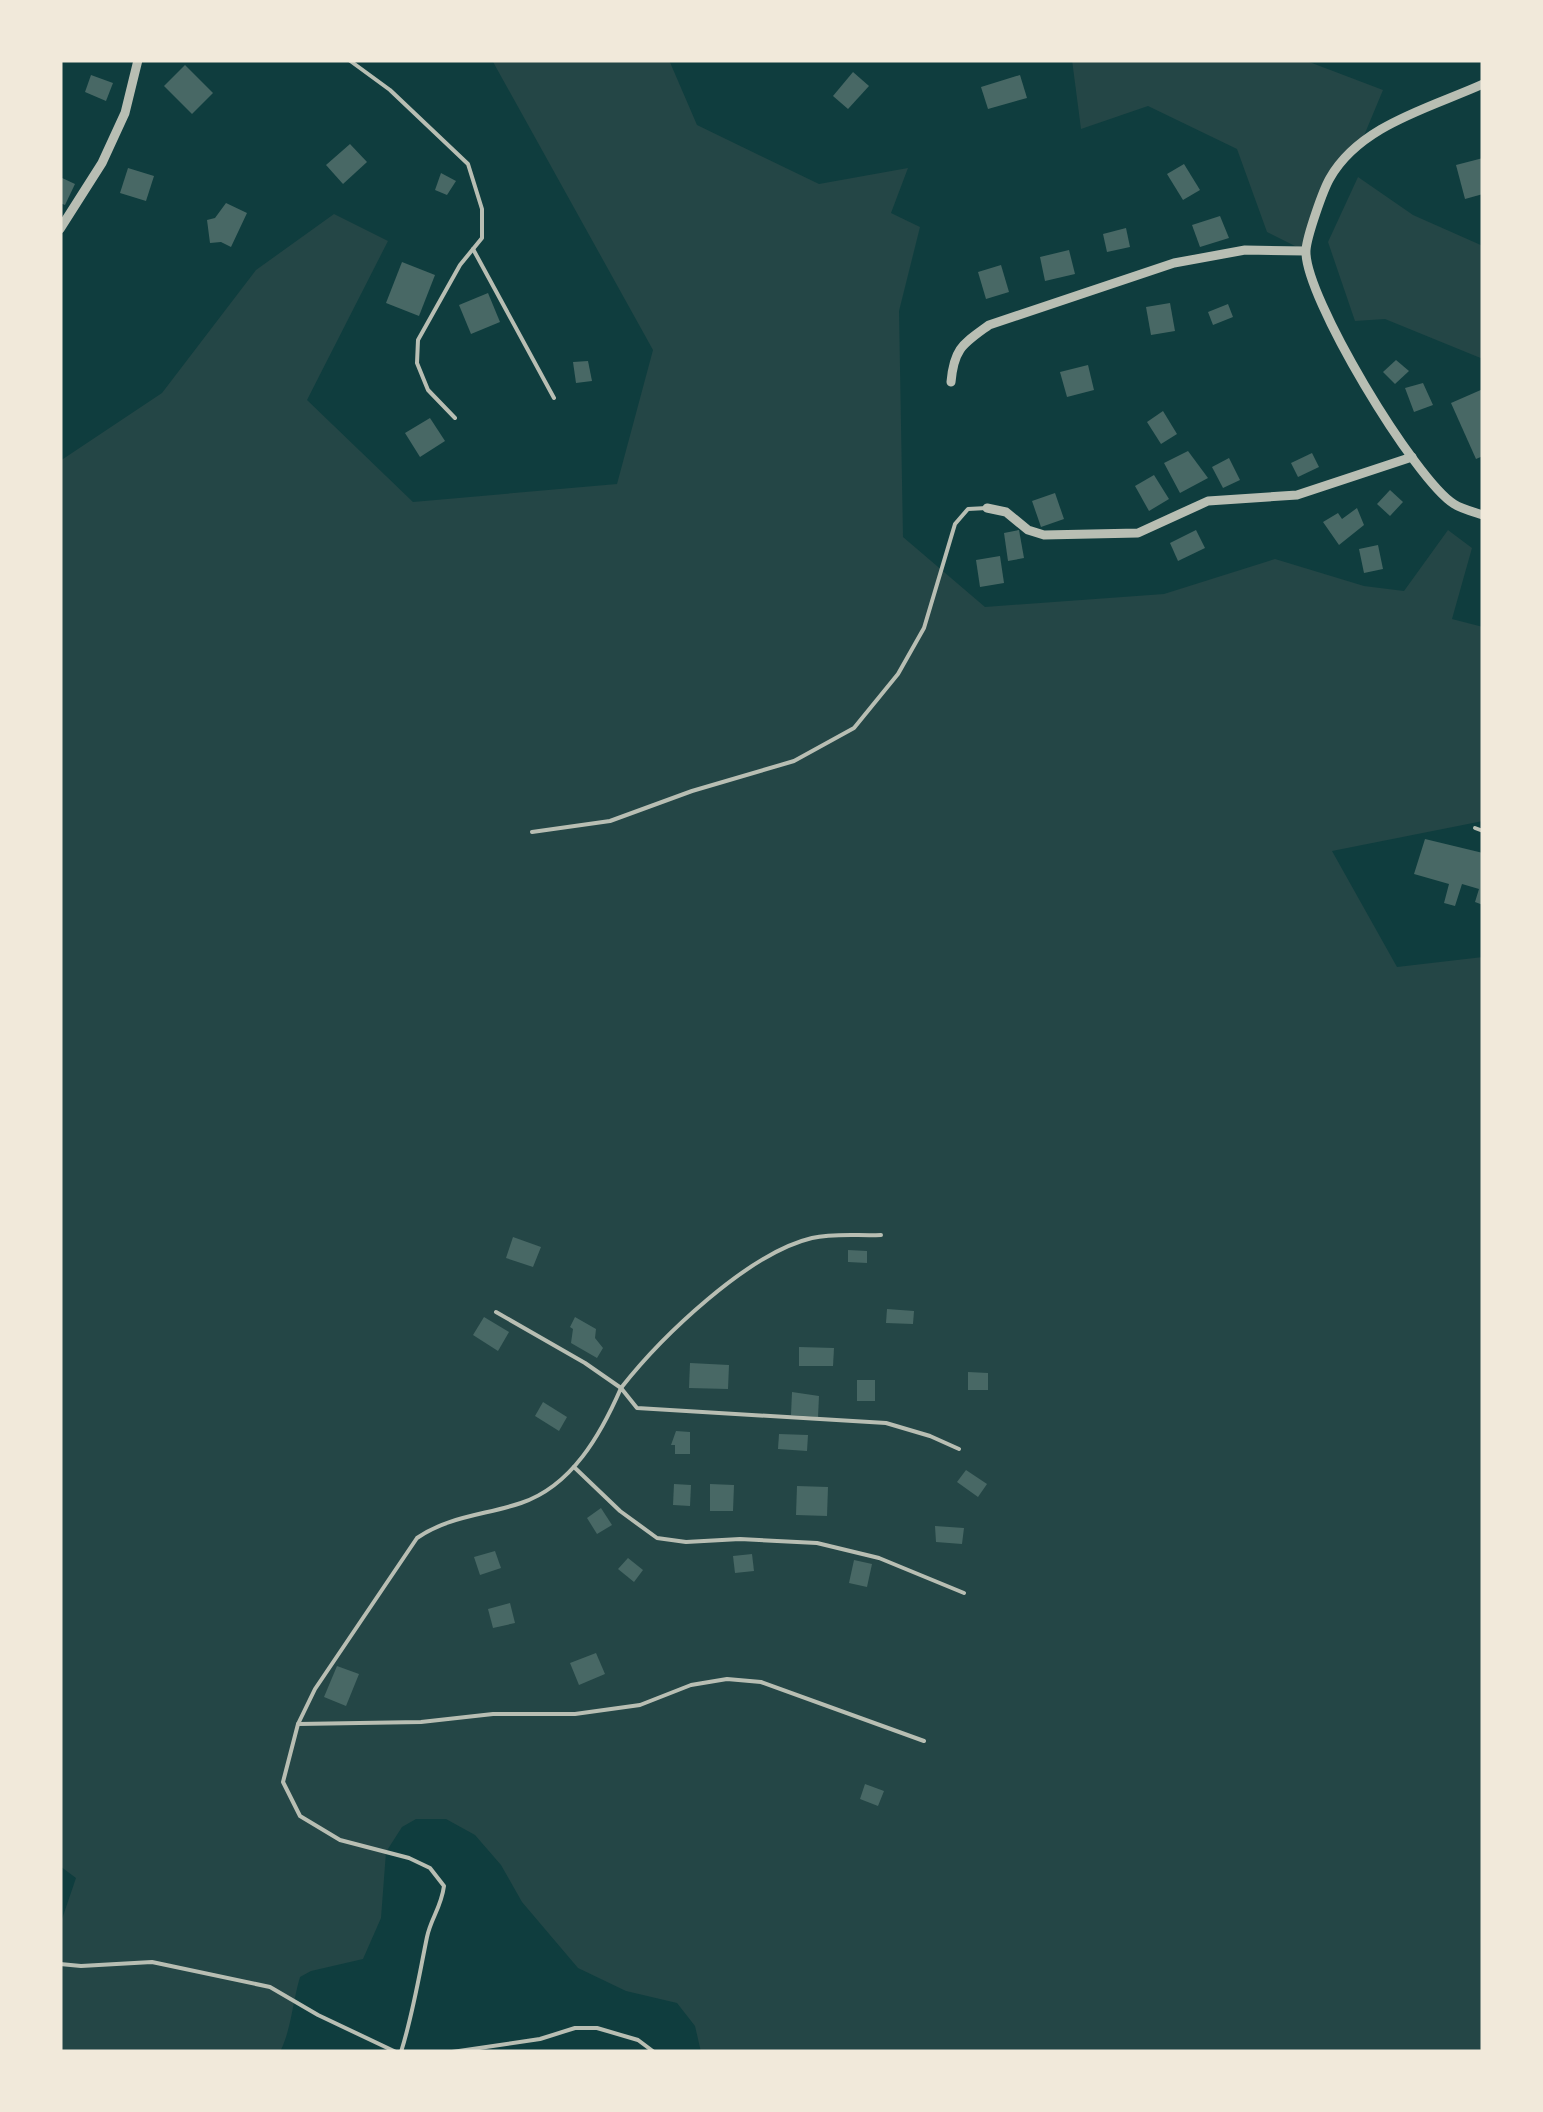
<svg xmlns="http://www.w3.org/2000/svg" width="1543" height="2112" font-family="Inter,sans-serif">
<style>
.green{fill:#244646}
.building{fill:#486865}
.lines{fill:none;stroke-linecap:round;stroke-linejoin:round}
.service{stroke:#b8beb3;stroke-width:4}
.minor{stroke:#b8beb3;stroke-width:9}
</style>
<rect width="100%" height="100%" fill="#0f3d3e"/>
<g class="green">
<path d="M492,60h177l28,65 122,59 89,-16 -17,45 29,14 -21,84 4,226 82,70 179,-13 111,-35 89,27 40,5 44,-61 24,18 -20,71 31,8v194l-151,30 65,116 86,-10v1095h-782l-6,-26 -18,-23 -51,-12 -48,-23 -56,-66 -21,-37 -26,-30 -29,-16h-30l-14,8 -16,25 -5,66 -18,41 -52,12 -11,6c-8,27 -8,50 -20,75h-220v-127l16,-47 -16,-12v-1405l102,-68 94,-123 78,-56 54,27 -81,159 106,102 204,-18 36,-134z"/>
<path d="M1072,60h232l79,30 -20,48 -34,40 -24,73 -38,-19 -30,-83 -89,-43 -67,23z"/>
<path d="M1358,177l55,38 70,31v113l-98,-40 -30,2 -27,-79z"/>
</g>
<g class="building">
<path d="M185,65l28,28 -21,21 -28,-28z"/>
<path d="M853,72l16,14 -21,23 -15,-13z"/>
<path d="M91,75l22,8 -7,18 -21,-9z"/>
<path d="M1020,75l7,23 -39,11 -7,-22z"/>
<path d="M350,144l17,18 -24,22 -17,-19z"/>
<path d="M1483,158v36l-18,5 -9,-34z"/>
<path d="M1184,164l16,26 -17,10 -16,-26z"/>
<path d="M128,168l26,8 -8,25 -26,-8z"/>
<path d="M441,173l15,8 -9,14 -12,-5z"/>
<path d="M60,177l15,7 -10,21 -5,-2z"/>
<path d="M226,203l21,10 -16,34 -10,-5 -11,1 -3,-23 8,-2z"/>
<path d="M1220,216l9,22 -29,9 -8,-22z"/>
<path d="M1126,228l4,19 -23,5 -4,-18z"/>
<path d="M1069,250l6,24 -30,7 -5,-24z"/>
<path d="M402,262l33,13 -16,41 -33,-13z"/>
<path d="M1001,265l8,27 -23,7 -8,-27z"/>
<path d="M488,293l12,29 -29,12 -12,-29z"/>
<path d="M1170,303l5,28 -24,4 -5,-28z"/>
<path d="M1228,304l5,13 -20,8 -5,-13z"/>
<path d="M1396,360l13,11 -14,13 -12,-12z"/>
<path d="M588,361l4,20 -16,2 -3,-21z"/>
<path d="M1088,365l6,25 -27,7 -7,-25z"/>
<path d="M1423,383l10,22 -19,7 -9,-24z"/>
<path d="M1483,389v67l-7,3 -25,-56z"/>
<path d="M1163,411l14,23 -16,10 -14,-22z"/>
<path d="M430,418l15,23 -25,16 -15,-24z"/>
<path d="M1188,451l20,27 -28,15 -16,-30z"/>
<path d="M1312,453l7,14 -21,10 -7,-14z"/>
<path d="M1229,458l11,22 -17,8 -11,-21z"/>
<path d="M1154,475l15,24 -20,12 -14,-25z"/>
<path d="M1390,490l13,12 -13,14 -13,-12z"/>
<path d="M1055,493l9,26 -23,8 -9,-26z"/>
<path d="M1357,508l7,17 -25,20 -16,-23 15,-9 4,6z"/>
<path d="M1019,530l5,28 -16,3 -4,-28z"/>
<path d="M1196,530l9,18 -27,13 -8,-18z"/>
<path d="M1378,545l5,24 -19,4 -5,-24z"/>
<path d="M1000,556l4,27 -24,4 -4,-27z"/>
<path d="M1425,839l58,14v52l-8,-3 4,-13 -17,-5 -7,22 -11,-3 5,-19 -35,-10z"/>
<path d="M513,1237l28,10 -8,20 -27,-9z"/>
<path d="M848,1250l19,1v12l-19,-1z"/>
<path d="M887,1309l27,2 -1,13 -27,-1z"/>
<path d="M484,1317l25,15 -11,19 -25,-16z"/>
<path d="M575,1317l21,12 -1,9 8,10 -6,10 -26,-15 2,-14 -3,-2z"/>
<path d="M799,1347l35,1 -1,18h-34z"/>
<path d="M690,1363l39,2 -1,24 -39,-1z"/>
<path d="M968,1372l20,1v17h-20z"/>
<rect x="857" y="1380" width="18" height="21"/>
<path d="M792,1392l27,4 -1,21 -27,-2z"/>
<path d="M543,1402l24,15 -8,14 -24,-15z"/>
<path d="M676,1431l14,1v22h-15v-9h-4z"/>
<path d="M779,1434l29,1 -1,16 -29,-2z"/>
<path d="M966,1470l21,14 -9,13 -21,-15z"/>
<path d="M674,1484l17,1 -1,21 -17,-1z"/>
<path d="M710,1484l24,1 -1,26h-23z"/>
<path d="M797,1486l31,1 -1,29 -31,-1z"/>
<path d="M601,1508l11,17 -15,9 -10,-16z"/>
<path d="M935,1526l29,2 -2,16 -26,-2z"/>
<path d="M495,1551l6,17 -21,7 -6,-18z"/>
<path d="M752,1554l2,17 -19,2 -2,-17z"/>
<path d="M628,1558l15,12 -9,12 -16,-13z"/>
<path d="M854,1560l18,4 -5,23 -18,-4z"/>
<path d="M510,1603l5,20 -22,5 -5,-19z"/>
<path d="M596,1653l9,21 -26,11 -9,-22z"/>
<path d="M337,1666l22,8 -13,32 -22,-9z"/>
<path d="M865,1784l19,7 -6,15 -18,-7z"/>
</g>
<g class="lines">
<g class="service">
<path d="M349,60l41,30 78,74 14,45v29l-22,27 -42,75 -1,23 11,27 27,28"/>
<path d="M473,249l81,149"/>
<path d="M1475,828l8,3"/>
<path d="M532,832l78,-11 82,-30 102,-30 60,-33 44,-54 26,-46 31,-104 13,-15 19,-1"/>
<path d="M496,1312l89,51 36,25c40,-51 127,-135 191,-150 22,-5 47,-2 69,-3"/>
<path d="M574,1467l46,44 37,27 29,4 54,-3 77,4 62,15 85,35"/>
<path d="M298,1724l123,-2 72,-8h82l65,-9 51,-20 36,-6 34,3 163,59"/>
<path d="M60,1964l21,2 71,-4 118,25 48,28 78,37"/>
<path d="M401,2052c12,-38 18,-76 26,-115 4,-19 14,-29 17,-51l-14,-18 -21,-10 -69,-18 -40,-24 -17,-34 15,-58 17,-35 102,-151c32,-22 68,-23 104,-35 51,-17 80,-69 100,-115l16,20 249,15 44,13 29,13"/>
<path d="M452,2052l88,-13 35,-11h22l41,12 16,12"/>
</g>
<g class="minor">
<path d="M1483,84c-53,24 -123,41 -153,94 -7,12 -23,58 -24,72 -3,45 110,231 148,254 8,5 20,8 29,11"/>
<path d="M60,229l42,-66 23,-50 13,-53"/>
<path d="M951,382c3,-34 12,-38 38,-57l185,-62 71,-13 60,1"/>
<path d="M987,508l19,4 22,18 16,5 94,-2 70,-32 89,-6 115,-38"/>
</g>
</g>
<rect width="1543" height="2112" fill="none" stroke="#f1e9da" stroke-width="125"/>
</svg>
